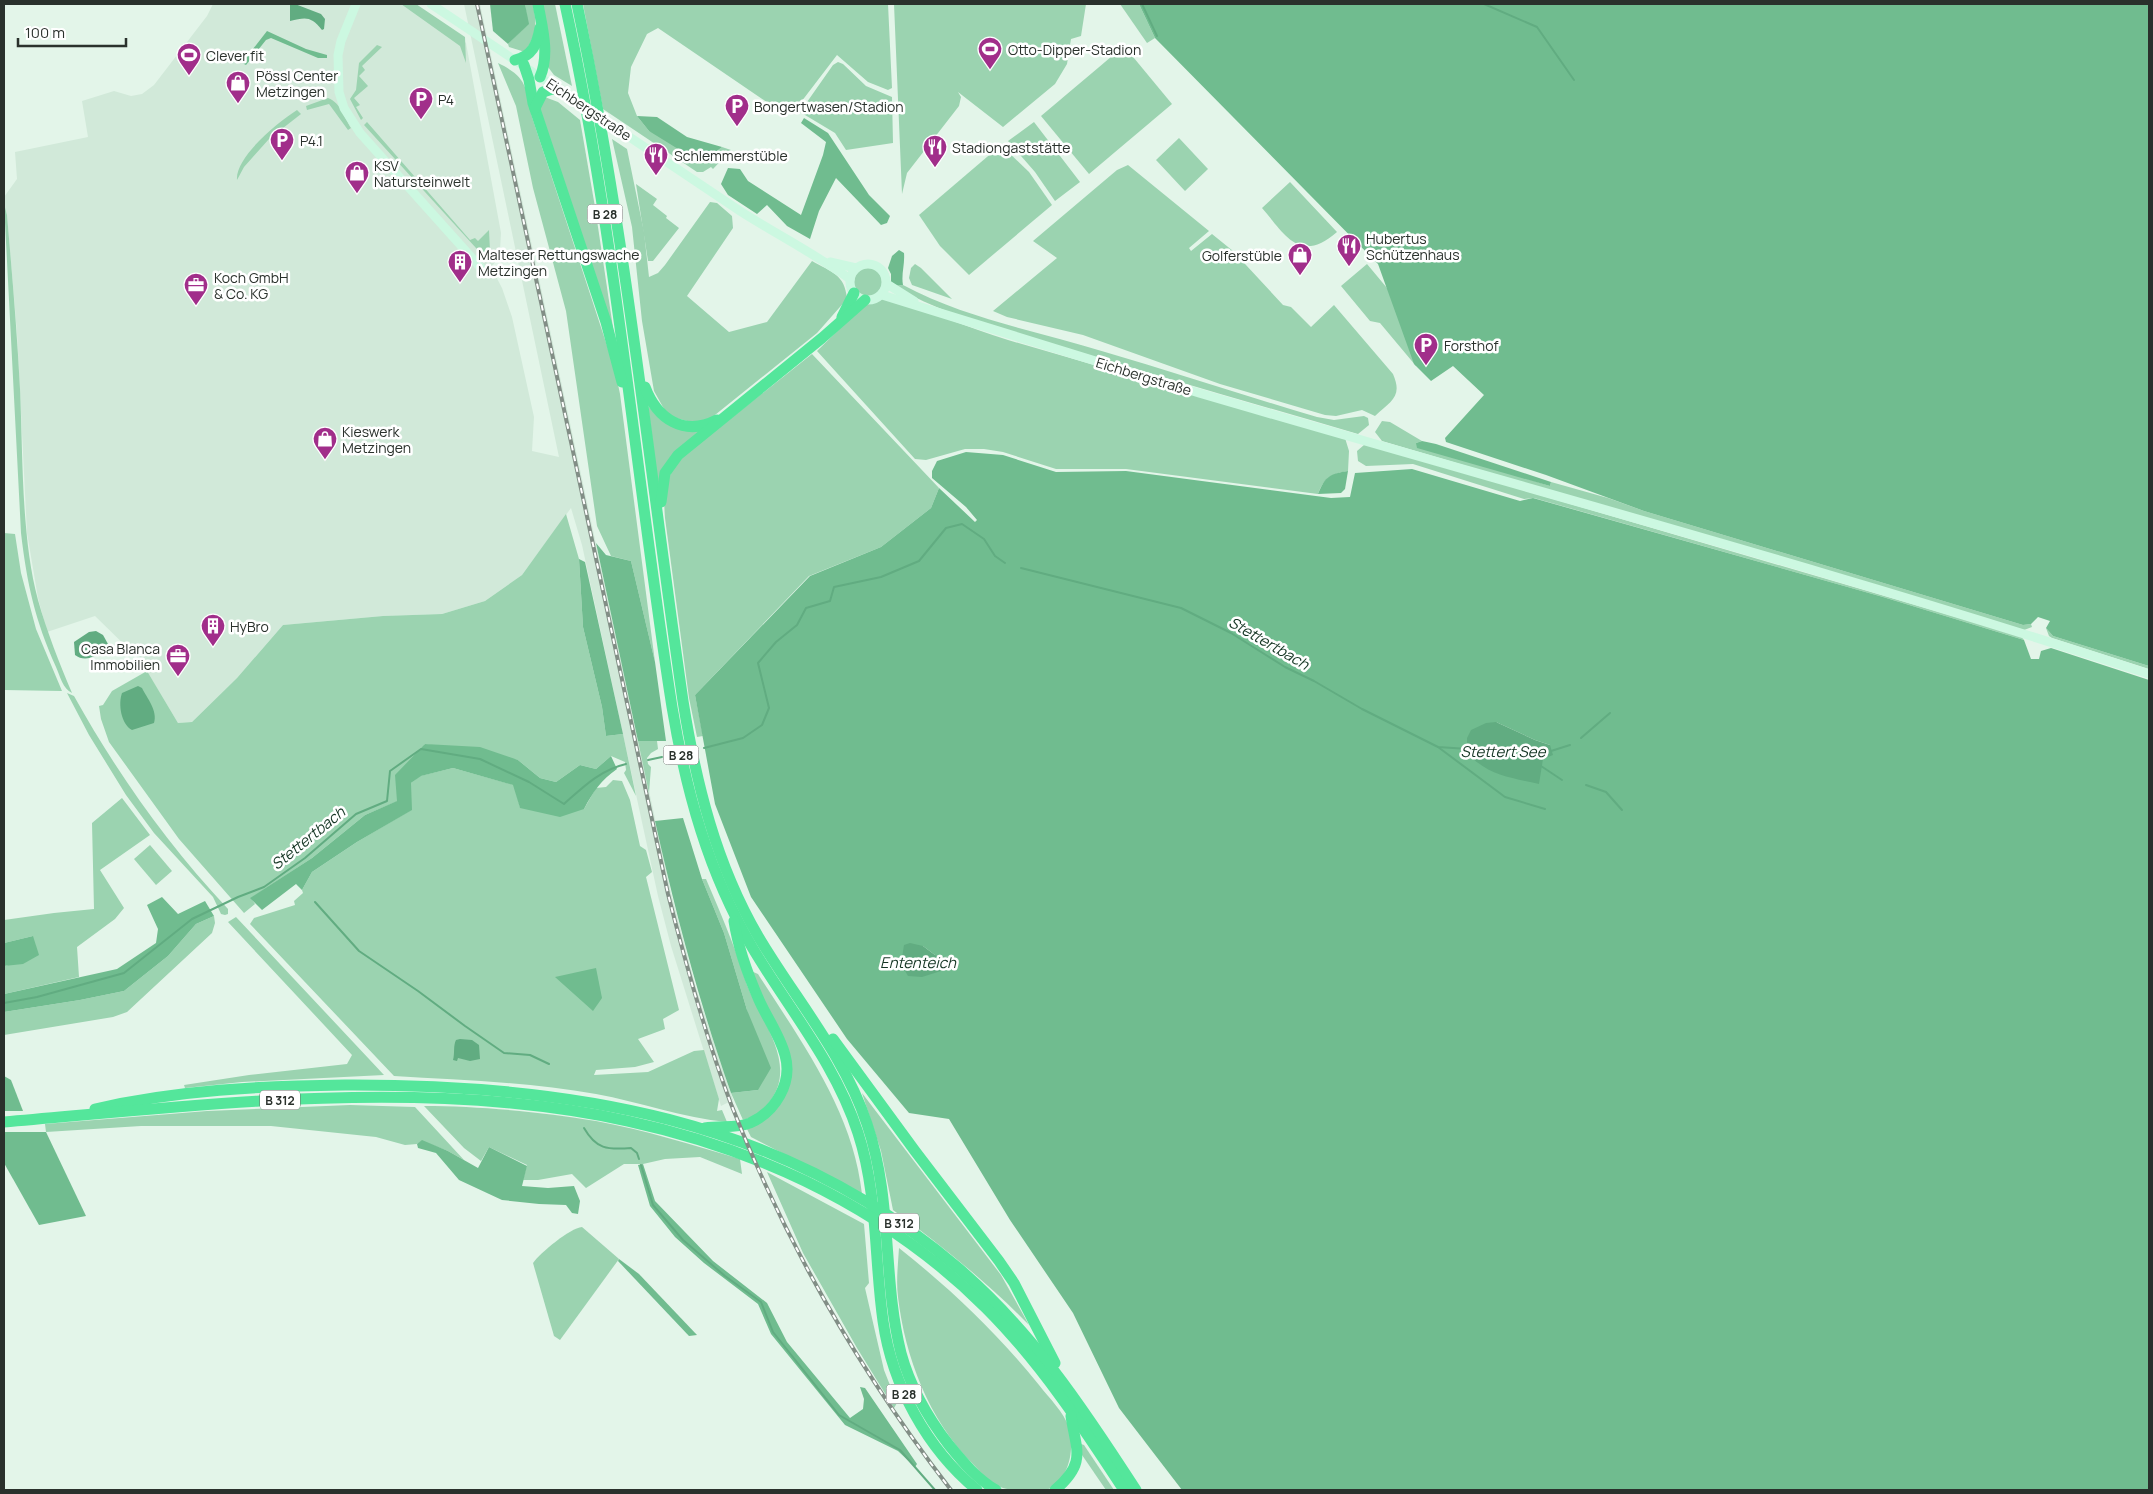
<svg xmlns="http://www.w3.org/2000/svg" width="2153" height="1494" font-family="Manrope,sans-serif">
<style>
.built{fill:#d1e9d9}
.green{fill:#9bd3b0}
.forest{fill:#70bc8f;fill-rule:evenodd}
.water{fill:#61ac81}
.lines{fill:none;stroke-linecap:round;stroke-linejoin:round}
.stream{stroke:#61ac81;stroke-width:2}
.secondary{stroke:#ccf8e1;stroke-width:9}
.highway{stroke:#54e69b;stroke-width:11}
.rail-casing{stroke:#828e86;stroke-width:4}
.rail{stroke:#fff;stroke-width:2;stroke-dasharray:5.5;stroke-linecap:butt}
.labels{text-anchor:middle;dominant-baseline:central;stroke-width:5;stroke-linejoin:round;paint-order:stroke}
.shield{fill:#fff;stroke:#6a6f6b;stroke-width:1}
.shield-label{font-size:12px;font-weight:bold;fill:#2a312c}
.poi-label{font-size:14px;fill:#2a312c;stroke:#fff;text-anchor:start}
.street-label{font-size:14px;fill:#2a312c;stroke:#fff}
.water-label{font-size:15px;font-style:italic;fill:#153624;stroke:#fff}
</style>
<rect width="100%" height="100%" fill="#e3f5e9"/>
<path class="built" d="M213,4h200l42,28 11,11 35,190 -1,17 -3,10 -6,7 11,21 10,29 22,100 -2,34 27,6 -95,-453h16l191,889 25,95 37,112 -12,6 -50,-160 -13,-50 -76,-351 -11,-37 -49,67 -37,26 -43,13 -59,2 -100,9 -46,53 -45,44 -14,1 -38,-63 -45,-44 -48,16 -9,-34 -11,-65 -10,-200 -10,-118 -3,-12v-6l13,-18 -2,-27 73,-15 -6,-36 32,-10 17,5 11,-2 12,-9 53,-69z"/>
<g class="green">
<path d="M401,4h15l49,33 1,26 -6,-17z"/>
<path d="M525,4h8c4,22 4,29 -8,48l-16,-5 -1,-3 20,-20z"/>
<path d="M540,4h15l17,82 -18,-11 -6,-8z"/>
<path d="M583,4h305l4,84 -4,2 -20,-8 -31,-27 -42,55 -24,-5 -113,-77 -11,6 -16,33 -3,26 9,23 12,15 68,20 5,-4 9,3 -18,19 -2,-2 -8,5h-6l-94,-63z"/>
<path d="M894,4h192l-5,32 -10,3 -4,25 -12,20 -52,43 -45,-35 3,5 -2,9 -52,67 -5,21z"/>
<path d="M1120,4h19l16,34 -8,5z"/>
<path d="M377,45l5,2 -20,19 3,4 -6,6 9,10 -14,12 6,7 -4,2 7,11 -2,2 -11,-21 6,-9 3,-27z"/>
<path d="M1124,46l48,58 -83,70 -48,-58z"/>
<path d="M838,62l5,2 23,22 26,11 1,46 -47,7 -11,-17 -35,-21 33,-47z"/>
<path d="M498,63c29,14 28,24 34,54l83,253 5,24 35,268 -24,-101 -20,-5 -14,-30 -31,-215 -33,-123 -17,-82z"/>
<path d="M542,96l16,6 22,18 15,87 20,134 -77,-237z"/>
<path d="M328,98c13,5 16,19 23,30l-3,2 -19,-26 -22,6 -1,-4z"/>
<path d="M297,110l4,4 -32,25 -25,28 -7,13c-2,-23 41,-58 60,-70z"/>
<path d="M367,122l103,118 5,-2 3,3 11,-11 1,21 -4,8 -122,-134z"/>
<path d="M1034,122l46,60 -25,19 -20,-29 -27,-31z"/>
<path d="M1179,138l29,31 -23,22 -29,-31z"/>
<path d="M612,139l15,10 17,83 5,45 9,-4 7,-8 45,-63 7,1 15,13 1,12 -46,68 42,36 38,-10 45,-61c19,11 33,13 35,38l-30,34 -107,86 -15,4 -27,-7 -14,-25 -12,-70 -10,-94z"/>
<path d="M1001,145l28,27 23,33 -83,70 -29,-29 -21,-31z"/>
<path d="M1128,165l81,66 -20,17 2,3 21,-17 21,17 50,54 8,2 20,20 23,-22 59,69c10,23 -2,27 -18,42l-13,-6 -26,6 -11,-1 -105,-31 -137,-49 -76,-18 -14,-6 64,-53 -24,-17 84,-71z"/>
<path d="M1290,182l47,50c-37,32 -51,4 -75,-24z"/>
<path d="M636,184l21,15 -4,6 14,11 -1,2 13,10 -26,33h-5z"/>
<path d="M4,203l3,12c5,58 10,116 13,174 3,66 1,148 18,211 9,32 21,62 34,93 -9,-4 -12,-17 -16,-26 -21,-47 -29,-83 -35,-134z"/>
<path d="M915,264l6,4 31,31 -40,-14 -3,-7 2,-10z"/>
<path d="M1367,264l70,84 -21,18 -36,-43 -10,-2 -29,-35z"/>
<circle cx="868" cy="282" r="14"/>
<path d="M903,285c64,34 134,46 202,67 71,21 141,44 212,65l17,3 30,-4 4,2 1,7 -11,9c-99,-29 -197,-57 -296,-87 -55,-17 -117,-30 -167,-61z"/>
<path d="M885,298c42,12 82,29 123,42l337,98 4,13 -1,20c-17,3 -24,7 -30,23l-192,-25h-70l-53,-17 -19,-3h-19l-39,11 -11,-1 -98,-108 47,-46z"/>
<path d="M812,354l127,134 -8,20 -50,39 -72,29 -114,119 8,41 -6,1 -8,-39 -24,-180c-2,-26 0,-33 11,-56z"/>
<path d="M648,406l12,13 42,13 -44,51z"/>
<path d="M1382,421l8,1 32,19 -6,2 134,43 1,-4 57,16 36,13 379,114 8,-1 1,3 -8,3 -642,-189 -7,-9z"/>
<path d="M1364,445h5l652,191 3,4 -141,-43 -349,-99 -10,1 -111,-35 -47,2 -8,-5 -1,-10z"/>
<path d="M566,514l13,45 4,68 19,80 4,29 17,-2 13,62 -12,-23 2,-3 -1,-8 -14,-6 -15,13 -16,-4 -24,17 -16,-4 -22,-18 -93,-16 -27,57 -33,14 -53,43 -61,40 4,6 -11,9 -65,-74 -70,-97 -8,-23 -2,-13 4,-1 9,-14 35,-20 31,52 14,-1 45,-44 46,-53 100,-9 59,-2 43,-13 37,-26z"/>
<path d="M4,533l11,1 6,39 15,56 26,62 -58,-1z"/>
<path d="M2046,628l7,8 96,30v3l-97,-31 -3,-2z"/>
<path d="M67,693l7,3c43,77 93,148 154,213v5l-3,1 -4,-1 -8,-17 -59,-64 -28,-38 -37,-60z"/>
<path d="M638,741h19l1,8 -7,4 -4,5 1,6 3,3 -2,26z"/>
<path d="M453,768l61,17 6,22 64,2 12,-21 10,-1 7,-7 9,1 8,19 10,46 6,4 6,22 -6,5 33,133 -16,9 2,10 -27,10 16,23 -19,5 -39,3 -2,5 54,-3 46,-21 10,-1 15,49 -2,12 5,-1 5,12c-44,-4 -87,-20 -131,-28 -66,-12 -135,-14 -202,-18l-144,-152 4,-6 41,-13 -1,-4 9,-8 -1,-3 10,-18 45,-30 54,-32v-27l9,-7z"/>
<path d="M122,798l28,37 -50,35 24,38 -9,11 -38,28 2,30 -75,17v-28h3l26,-30 -29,7v-23l50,-7 40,-4 -2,-86z"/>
<path d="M150,845l22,26 -16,14 -22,-26z"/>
<path d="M702,879h4c9,21 18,42 26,63 6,14 10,29 15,43 14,36 51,79 23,116 -7,10 -16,16 -27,19l-12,-27 27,-3 -11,-80 -23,-77z"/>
<path d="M214,916l1,7 -3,10 -85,79 -14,5 -109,18v-23l76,-12 44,-9 44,-35 28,-32z"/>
<path d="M236,917l148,158 -142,7 -57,6 -1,-3 65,-10 98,-11 5,-9 -124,-133z"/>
<path d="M751,971l7,3c44,69 95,137 104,220l-111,-57 -5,-10 17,-7 27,-59z"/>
<path d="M862,1093l139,182 28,50c-42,-43 -88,-80 -136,-115l-12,-59z"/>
<path d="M350,1105l65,2 49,53 -16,-9 -26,-10 -5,3 -12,1 -29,-8 -105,-11h-130l-95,6 -1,-8 162,-13z"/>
<path d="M424,1106c54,0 119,6 172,15 49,9 97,24 144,38l2,15 -42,-17 -35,2 -22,5h-19l-38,24 -14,-14 -34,6h-15l4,-15 -38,-18 -8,14 -17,-13z"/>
<path d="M767,1172l97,52 5,59 -4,5 19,82 13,33 -3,5 -37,-60 -54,-95z"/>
<path d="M582,1227l37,32 -59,81 -6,-4 -21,-73c7,-10 37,-35 49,-36z"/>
<path d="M899,1248c54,43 96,83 140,137 10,13 25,27 30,43 6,21 0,54 -23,62 -7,2 -16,0 -23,0 -11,0 -19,0 -29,-6 -8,-5 -15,-14 -22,-21 -43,-43 -67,-106 -74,-166 -2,-16 0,-33 1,-49z"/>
<path d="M1081,1444l3,1 30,45h-8l-24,-35z"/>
</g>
<g class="forest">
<path d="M490,4h35l4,20 -21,20 -15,-13z"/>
<path d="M1139,4h1010v662l-96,-30 -7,-8 4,-7 -12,-4 -7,7 -8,1 -379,-114 -98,-36 -100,-33 -1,-4 39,-43 -31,-29 -22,15 -17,-17 -36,-100 -223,-226z"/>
<path d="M267,31l39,18 21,6v3h-9l-47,-20 -5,2 -20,25 -4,-2z"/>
<path d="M637,116l20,1 30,20 35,10 -5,4 -34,1 -34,-21z"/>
<path d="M804,118l24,15 41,62 21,21 -3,7 -6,2 -45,-47 -17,33 -9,28 -23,-13 -20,-21 -10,9 -29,-19 -7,-11 7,-16 12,1 8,12 53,34 22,-60 3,-13 -25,-19z"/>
<path d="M899,250l5,3c1,12 -3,21 -1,32l-8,1 -4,-4v-8l-3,-6 4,-12z"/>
<path d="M1422,441l14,3 115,38 -1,4 -133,-38 -1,-5z"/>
<path d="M966,452l37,3 53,17 70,-1 205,27 19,-1 5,-24 57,-4 108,32 13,-3 350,99 141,43 7,19h8l2,-8 10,-3 98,32v810h-967l-63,-82 -46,-95 -63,-93 -61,-101 -40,-6 -62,-74 -96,-142 -36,-93 -20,-109 115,-119 71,-29 50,-39 8,-20 36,34 2,-2 -11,-13 -34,-29v-7l5,-10zM1496,722l39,18 15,5 -7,14zM923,946l12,9 16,2 -50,7z"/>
<path d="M1348,471l-3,18 -4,4 -23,1c7,-18 12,-20 30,-23z"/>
<path d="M596,543l10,12 25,6 24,101 11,79h-28z"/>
<path d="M579,559l6,3 38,172 -17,2 -4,-29 -19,-80z"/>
<path d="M425,744l55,3 38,13 22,18 16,4 24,-17 16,4 15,-13 6,13c-16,11 -24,23 -33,40l-24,8 -40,-9 -7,-23 -60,-17 -32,8 -10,7 1,27 -55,32 -45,30 -10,18 -6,-6 -34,26 -12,-12 62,-40 53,-43 32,-14 -2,-26z"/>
<path d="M683,818l19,61 22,54 23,77 24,58 -13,22 -27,3c-32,-91 -55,-178 -76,-272z"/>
<path d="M162,897l16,17 27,-13 9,15 -18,8 -28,32 -44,35 -44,9 -76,12v-18l113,-25 39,-26 2,-14 -11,-24z"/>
<path d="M33,936l6,19 -16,9 -19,2v-23z"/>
<path d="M596,968l6,30 -9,13 -38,-34z"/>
<path d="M4,1076l7,4 12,31h-19z"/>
<path d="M4,1132h42l40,84 -47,9 -35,-62z"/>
<path d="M422,1140l26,11 30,17 11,-21 38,19 -5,20 26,2 26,-2 6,15 -2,13 -6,-1 -6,-8 -27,-1 -37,-4 -43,-20 -23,-27 -18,-5 -1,-4z"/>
<path d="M643,1164l12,37 58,60 54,42 20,39 63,76 13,-9 1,-10 -4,-12 5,1 52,76 -2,3 -17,-16 -53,-26 -74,-91 -13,-30 -54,-41 -29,-26 -25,-31 -12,-41z"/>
<path d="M619,1259l20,15 58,61 -8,1 -71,-75z"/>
</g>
<g class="water">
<path d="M295,4l26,10 4,5 -1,10 -2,1c-11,-14 -16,-13 -32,-9v-16z"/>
<path d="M96,631l7,4 5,9 -2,5c-9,7 -21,14 -31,6l-1,-13 15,-10z"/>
<path d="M138,686l4,2c5,10 16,23 12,35l-22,7c-11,-6 -14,-26 -10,-37z"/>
<path d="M1496,722l39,18 15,5 3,10 -10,4 -4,25c-30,-7 -50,-8 -72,-31v-15l4,-8 15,-7z"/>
<path d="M910,943l13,3 12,9 16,2 9,8 -38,12 -14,-1 -7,-12 3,-19z"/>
<path d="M460,1039l12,1 7,5 1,14 -10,2 -12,-3 -1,3 -4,-1c2,-7 0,-14 3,-20z"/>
</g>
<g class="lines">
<g class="stream">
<path d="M1142,4l15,32"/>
<path d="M1484,4l53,23 37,53"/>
<path d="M1021,568l160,40 50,25 54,34 29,14 48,28 76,38 30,2"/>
<path d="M1581,738l29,-25"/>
<path d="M1438,747l67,50 40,12"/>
<path d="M704,748l39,-10 19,-13 7,-17 -11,-45 18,-21 21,-17 9,-17 24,-7 4,-14 47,-10 38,-16 27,-33 16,-4 22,15 11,17 10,7"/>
<path d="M1551,751l19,-6"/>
<path d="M648,760l14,-3"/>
<path d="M1541,766l21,14"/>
<path d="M1586,785l20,7 16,18"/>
<path d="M315,902l44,49 59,40 47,35 39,27 26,2 19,9"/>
<path d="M4,1003l33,-6 87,-24 68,-54 46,-22 26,-10 41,-29 51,-44 31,-13 3,-30 31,-22 59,10 49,23 35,22c19,-17 36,-34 62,-40"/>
<path d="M584,1128c12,21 23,22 47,20l6,5 2,6"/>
<path d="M641,1165l12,40 30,35 42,36 36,26 12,30 66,83 61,35 35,40"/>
</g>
<g class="secondary">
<path d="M356,4l-15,37 -3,14 1,37 5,16 16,25 121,135"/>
<path d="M431,4l309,207c36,23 75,43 110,68"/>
<path d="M830,262l26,6"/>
<circle cx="868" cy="282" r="18"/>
<path d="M887,284l27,17"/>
<path d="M882,295c106,32 211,66 317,98 317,93 636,178 950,281"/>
</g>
<g class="highway">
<path d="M538,4c4,23 12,50 2,73"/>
<path d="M565,4c51,232 70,468 107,703 14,84 36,165 80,240 36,61 84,117 106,186 20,61 16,125 25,188 9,64 44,128 94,169"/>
<path d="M577,4c49,230 72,464 106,697 13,82 33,163 75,235 37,63 86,118 109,188 26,76 15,153 34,229 9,33 27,65 48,92 13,16 29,35 47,45"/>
<path d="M515,60c17,-4 22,-15 25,-32"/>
<path d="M524,65l5,15 4,23 73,219 16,60"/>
<path d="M535,108l8,-16 13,-4"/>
<path d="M842,317l12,-24"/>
<path d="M645,387c12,32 39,50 72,33"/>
<path d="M661,502l4,-29 13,-18 144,-117 43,-38"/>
<path d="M833,1039l82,112 84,110 15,22 41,80"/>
<path d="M95,1109c82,-19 166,-23 250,-24 223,-1 436,32 612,182 75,64 126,141 179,223"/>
<path d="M4,1122c268,-23 548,-62 801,59 66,32 129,75 181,127 54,54 97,119 138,182"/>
<path d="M705,1128c15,-3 30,1 45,-5 25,-11 43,-40 35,-68 -5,-19 -18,-37 -26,-55 -11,-25 -21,-52 -25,-79"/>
<path d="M1055,1490c32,-27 21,-40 16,-74"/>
</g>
<defs>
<path id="rail" d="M477,4l191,890c18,71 37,141 63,210 54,138 129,268 220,386"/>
</defs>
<use href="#rail" class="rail-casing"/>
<use href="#rail" class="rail"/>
</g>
<defs>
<symbol id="stadium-pin" viewBox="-11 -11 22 30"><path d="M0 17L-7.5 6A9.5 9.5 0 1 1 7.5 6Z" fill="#a12e8a" stroke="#fff"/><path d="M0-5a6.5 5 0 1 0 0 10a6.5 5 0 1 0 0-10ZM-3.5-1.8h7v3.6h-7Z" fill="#fff"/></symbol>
<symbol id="shop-pin" viewBox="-11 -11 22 30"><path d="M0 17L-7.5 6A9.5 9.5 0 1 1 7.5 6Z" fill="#a12e8a" stroke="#fff"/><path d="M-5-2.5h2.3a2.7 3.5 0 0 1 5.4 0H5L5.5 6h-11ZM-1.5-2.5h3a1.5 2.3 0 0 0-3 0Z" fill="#fff"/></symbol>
<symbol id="parking-pin" viewBox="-11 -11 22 30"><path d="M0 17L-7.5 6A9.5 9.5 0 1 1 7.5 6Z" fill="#a12e8a" stroke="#fff"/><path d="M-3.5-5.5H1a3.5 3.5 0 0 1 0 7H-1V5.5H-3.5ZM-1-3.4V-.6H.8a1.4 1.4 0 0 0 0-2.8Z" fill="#fff"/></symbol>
<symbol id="restaurant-pin" viewBox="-11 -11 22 30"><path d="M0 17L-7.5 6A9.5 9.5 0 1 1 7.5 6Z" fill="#a12e8a" stroke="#fff"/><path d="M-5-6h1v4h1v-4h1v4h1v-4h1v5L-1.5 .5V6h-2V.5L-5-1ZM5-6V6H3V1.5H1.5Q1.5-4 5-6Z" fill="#fff"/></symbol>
<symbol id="building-pin" viewBox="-11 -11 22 30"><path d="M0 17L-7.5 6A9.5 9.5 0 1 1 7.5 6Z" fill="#a12e8a" stroke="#fff"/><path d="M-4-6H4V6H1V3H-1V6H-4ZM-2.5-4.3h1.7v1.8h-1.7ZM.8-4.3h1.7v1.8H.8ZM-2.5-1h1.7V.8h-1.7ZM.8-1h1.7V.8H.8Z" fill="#fff"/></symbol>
<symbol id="office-pin" viewBox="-11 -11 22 30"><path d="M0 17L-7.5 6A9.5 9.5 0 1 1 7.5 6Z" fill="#a12e8a" stroke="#fff"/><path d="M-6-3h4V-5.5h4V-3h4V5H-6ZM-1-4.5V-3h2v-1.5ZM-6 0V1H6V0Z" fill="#fff"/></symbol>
</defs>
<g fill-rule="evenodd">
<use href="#stadium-pin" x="976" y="35" width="28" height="38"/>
<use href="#stadium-pin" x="175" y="41" width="28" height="38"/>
<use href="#shop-pin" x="224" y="69" width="28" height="38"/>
<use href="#parking-pin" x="407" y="85" width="28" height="38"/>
<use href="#parking-pin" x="723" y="92" width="28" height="38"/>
<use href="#parking-pin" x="268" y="126" width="28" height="38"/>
<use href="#restaurant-pin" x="921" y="133" width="28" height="38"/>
<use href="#restaurant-pin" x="642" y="141" width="28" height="38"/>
<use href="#shop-pin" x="343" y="159" width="28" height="38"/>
<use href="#restaurant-pin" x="1335" y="232" width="28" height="38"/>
<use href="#shop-pin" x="1286" y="241" width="28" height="38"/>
<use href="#building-pin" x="446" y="248" width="28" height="38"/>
<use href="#office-pin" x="182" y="271" width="28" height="38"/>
<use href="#parking-pin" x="1412" y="331" width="28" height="38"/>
<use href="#shop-pin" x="311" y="425" width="28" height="38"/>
<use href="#building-pin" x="199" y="612" width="28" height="38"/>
<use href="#office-pin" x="164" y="642" width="28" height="38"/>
</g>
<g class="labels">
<g class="shield">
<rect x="587.5" y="204.5" width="35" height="19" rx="4"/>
<rect x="663.5" y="745.5" width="35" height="19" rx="4"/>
<rect x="260" y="1090.5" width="40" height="19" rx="4"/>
<rect x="879" y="1213.5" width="40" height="19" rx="4"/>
<rect x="886.5" y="1384.5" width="35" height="19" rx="4"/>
</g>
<g class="shield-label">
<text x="605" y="214">B 28</text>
<text x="681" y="755">B 28</text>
<text x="280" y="1100">B 312</text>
<text x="899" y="1223">B 312</text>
<text x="904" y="1394">B 28</text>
</g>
<g class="poi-label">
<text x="1008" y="49">Otto-Dipper-Stadion</text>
<text x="206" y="55">Clever fit</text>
<text x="256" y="75">Pössl Center<tspan x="256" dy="16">Metzingen</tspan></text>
<text x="438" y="99">P4</text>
<text x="754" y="106">Bongertwasen/Stadion</text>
<text x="300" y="140">P4.1</text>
<text x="952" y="147">Stadiongaststätte</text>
<text x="674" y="155">Schlemmerstüble</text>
<text x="374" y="165">KSV<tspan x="374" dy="16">Natursteinwelt</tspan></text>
<text x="1366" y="238">Hubertus<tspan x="1366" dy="16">Schützenhaus</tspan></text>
<text x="478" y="254">Malteser Rettungswache<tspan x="478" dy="16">Metzingen</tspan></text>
<text x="1282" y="255" text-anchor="end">Golferstüble</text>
<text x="214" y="277">Koch GmbH<tspan x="214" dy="16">&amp; Co. KG</tspan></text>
<text x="1444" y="345">Forsthof</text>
<text x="342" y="431">Kieswerk<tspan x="342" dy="16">Metzingen</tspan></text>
<text x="230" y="626">HyBro</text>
<text x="160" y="648" text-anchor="end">Casa Blanca<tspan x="160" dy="16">Immobilien</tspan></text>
</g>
<g class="street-label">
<text transform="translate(589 109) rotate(34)">Eichbergstraße</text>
<text transform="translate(1144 376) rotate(17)">Eichbergstraße</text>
</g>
<g class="water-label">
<text transform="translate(1269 643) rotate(30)">Stettertbach</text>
<text x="1503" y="751">Stettert See</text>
<text transform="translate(308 838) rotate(-39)">Stettertbach</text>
<text x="918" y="962">Ententeich</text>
</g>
</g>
<rect width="2153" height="1494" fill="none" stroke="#2a312c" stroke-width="10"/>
<path d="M18 38v8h108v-8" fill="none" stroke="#2a312c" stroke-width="2.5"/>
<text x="25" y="38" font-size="15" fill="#2a312c" stroke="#ffffff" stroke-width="4" paint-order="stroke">100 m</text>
</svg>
